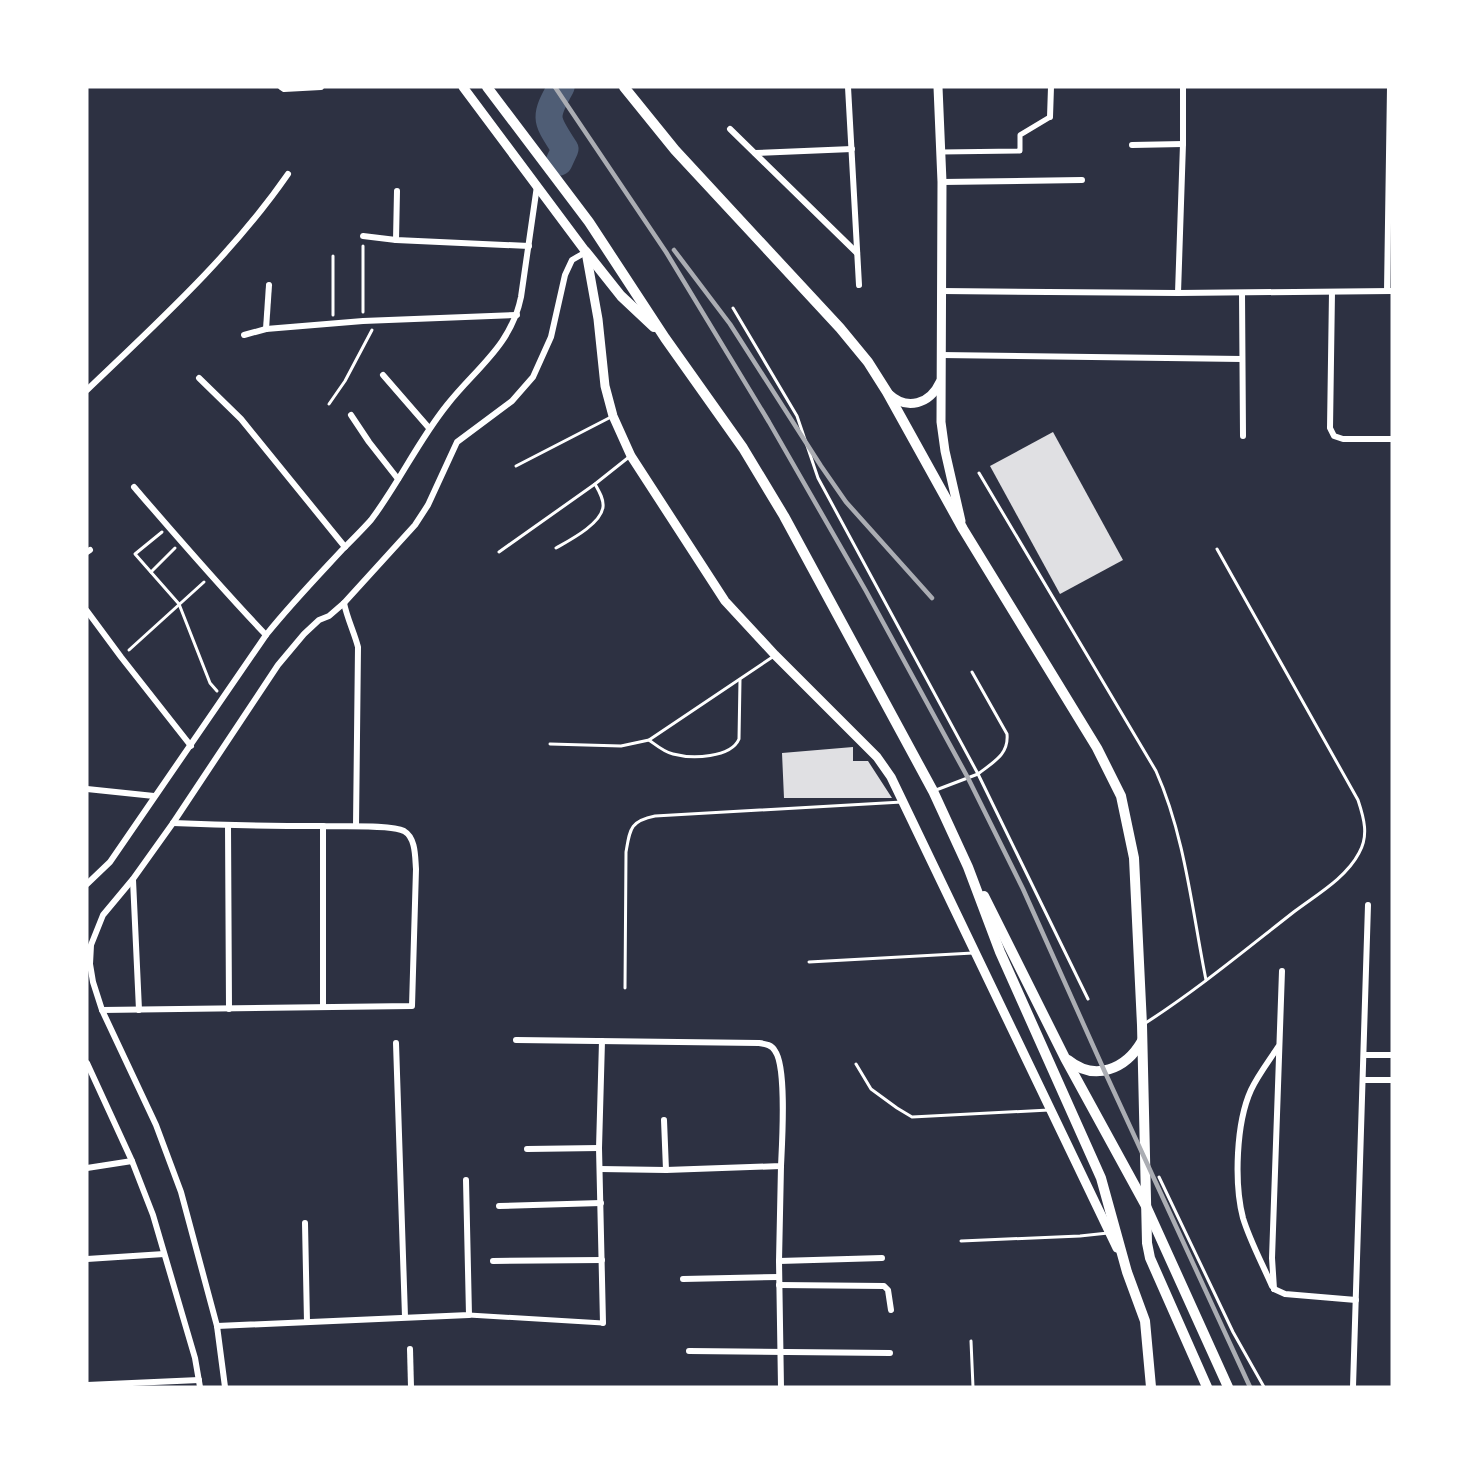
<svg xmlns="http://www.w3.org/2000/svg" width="1479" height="1474" font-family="Jost,sans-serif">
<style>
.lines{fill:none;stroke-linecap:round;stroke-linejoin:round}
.river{stroke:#4f5d75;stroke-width:27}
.building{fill:#e0e0e3}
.path{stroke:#fff;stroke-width:3}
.service{stroke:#fff;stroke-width:3}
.pedestrian{stroke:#fff;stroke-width:5}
.minor{stroke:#fff;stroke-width:6}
.secondary{stroke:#fff;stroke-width:9}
.trunk{stroke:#fff;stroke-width:10}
.rail{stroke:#abadb3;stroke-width:4.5}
</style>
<rect width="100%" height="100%" fill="#2d3142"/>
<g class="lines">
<path class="river" d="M559,162l6,-13c-19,-30 -22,-30 -4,-62"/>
</g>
<g class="building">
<path d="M1053,432l70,128 -63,34 -70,-128z"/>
<path d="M853,747v14h15l24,37h-108l-2,-45z"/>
</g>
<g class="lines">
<g class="path">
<path d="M363,246v66"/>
<path d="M333,315v-59"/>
<path d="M329,404l16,-23 27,-51"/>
<path d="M162,532l-27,22 44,50 31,79 7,8"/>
<path d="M151,572l24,-24"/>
<path d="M129,650l75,-68"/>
<path d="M1159,1177l74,155 31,55"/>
</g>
<g class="service">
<path d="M733,308l64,108 21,62 160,296c15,-12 31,-19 29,-40l-35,-62"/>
<path d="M516,466l95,-49"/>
<path d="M979,473l177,298c29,65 36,139 50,209"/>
<path d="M556,548c14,-8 45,-24 47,-41 1,-8 -4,-16 -8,-23"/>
<path d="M499,552l96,-68 34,-27"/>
<path d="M649,740c7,5 15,12 24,14 19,5 58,4 66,-15l1,-59"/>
<path d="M550,744l71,2 28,-6 125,-84"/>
<path d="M936,790l42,-16 110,225"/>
<path d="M809,962l164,-9"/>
<path d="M625,988l1,-136c4,-23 4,-31 29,-36l247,-14"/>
<path d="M1144,1024c53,-34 101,-74 151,-113 21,-16 51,-33 64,-58 10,-17 5,-35 -1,-53l-141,-251"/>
<path d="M856,1064l15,25 26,19 15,9 137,-7"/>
<path d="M961,1241l119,-5 28,-3"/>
<path d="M971,1341l2,46"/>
</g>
<g class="pedestrian">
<path d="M941,152l79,-1v-16l30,-18"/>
<path d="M469,1315l134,8"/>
</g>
<g class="minor">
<path d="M281,87l3,2 37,-2"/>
<path d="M848,87l11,198"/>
<path d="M1050,117l1,-30"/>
<path d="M730,129l127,124"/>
<path d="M1132,145l51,-1"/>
<path d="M755,153l97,-4"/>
<path d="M942,182l140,-2"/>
<path d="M363,236l33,4 133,6"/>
<path d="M396,240l1,-49"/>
<path d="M942,291l236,2 214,-2"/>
<path d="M1387,291l3,-204"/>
<path d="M1332,292l-2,136 4,8 9,3h49"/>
<path d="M1178,293l5,-149v-57"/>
<path d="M1242,293l1,143"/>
<path d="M266,329l3,-44"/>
<path d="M244,335l22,-6 97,-8 154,-6"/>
<path d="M941,355l301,4"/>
<path d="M383,375l46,53"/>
<path d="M199,378l42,41 104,128"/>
<path d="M87,390c71,-68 145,-135 201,-216"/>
<path d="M351,415l18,27 29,37"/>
<path d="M134,487c44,51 86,100 132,148"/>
<path d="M87,552l3,-2"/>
<path d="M344,603c3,15 10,29 14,44l-2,179"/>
<path d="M87,611l34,46 70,89"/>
<path d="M87,789l67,7"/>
<path d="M228,825l1,184"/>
<path d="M133,880l6,130"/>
<path d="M87,884l23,-22 156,-227c24,-30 50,-57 76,-85 10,-10 20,-20 29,-30 28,-37 47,-79 76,-115 29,-37 64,-59 74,-108l16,-111"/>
<path d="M323,1006v-180"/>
<path d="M102,1010l310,-4 4,-137c-1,-12 0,-31 -12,-38 -13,-7 -66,-4 -83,-5 -49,0 -99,-1 -148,-3"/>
<path d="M516,1040l243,3c7,1 13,2 16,8 12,16 7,93 6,115l-115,4 -66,-1"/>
<path d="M602,1041l-3,107 4,175"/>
<path d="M396,1043l9,274"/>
<path d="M1364,1055h28"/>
<path d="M87,1063l45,98 21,54 42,143 5,29"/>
<path d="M1363,1080h29"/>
<path d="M664,1120l2,50"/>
<path d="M527,1149l72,-1"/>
<path d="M87,1168l45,-7"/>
<path d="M499,1206l102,-3"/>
<path d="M305,1223l2,99"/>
<path d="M87,1259l77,-5"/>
<path d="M493,1261l109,-1"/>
<path d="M779,1261l103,-3"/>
<path d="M683,1279l96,-2"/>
<path d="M779,1285l105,1 4,4 3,20"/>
<path d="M1272,1286c-10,-23 -22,-45 -29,-68 -9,-35 -7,-95 8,-128 7,-15 18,-29 27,-43"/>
<path d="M1274,1289l-2,-31 10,-287"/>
<path d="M1274,1289l11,5 71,6"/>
<path d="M217,1326l252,-11 -3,-135"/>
<path d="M410,1349l1,38"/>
<path d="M689,1351l201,2"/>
<path d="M87,1385l112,-5"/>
<path d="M225,1387l-8,-61 -36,-134 -25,-67 -54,-115 -9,-28 -3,-18 1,-19 12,-30 30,-36 40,-56 105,-158 26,-31 15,-14 10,-4 15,-13 71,-78 13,-20 29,-63 55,-41 21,-24 18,-40 14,-62 7,-15 14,-8"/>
<path d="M781,1387l-2,-126 2,-95"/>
<path d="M1353,1387l15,-482"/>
</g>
<g class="secondary">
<path d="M463,87l123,165 12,67 7,67 8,30 18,40 94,145 50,54 102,102 14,20 226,471"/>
<path d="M938,87l4,95 -1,240 4,29 16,70"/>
<path d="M889,394c18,17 41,10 51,-12"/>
</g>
<g class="trunk">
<path d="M487,87l102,135 76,116 78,110 41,68 149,275 35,76 32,85 101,226 26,94 18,49 6,66"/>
<path d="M624,87l51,63 165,178 28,34 19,30 76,137 134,219 24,48 13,62 8,167 5,218 3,15 57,129"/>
<path d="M586,252l35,44 33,31"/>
<path d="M984,896l81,162 81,148 82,181"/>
<path d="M1068,1060c27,22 58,9 74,-19"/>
</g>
<g class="rail">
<path d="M555,87l111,165 103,170 97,169 102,187 55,111 81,181 146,317"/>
<path d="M674,250l56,74 91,142 25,36 86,96"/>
</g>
</g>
<rect width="1479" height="1474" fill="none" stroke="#ffffff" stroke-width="177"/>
</svg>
